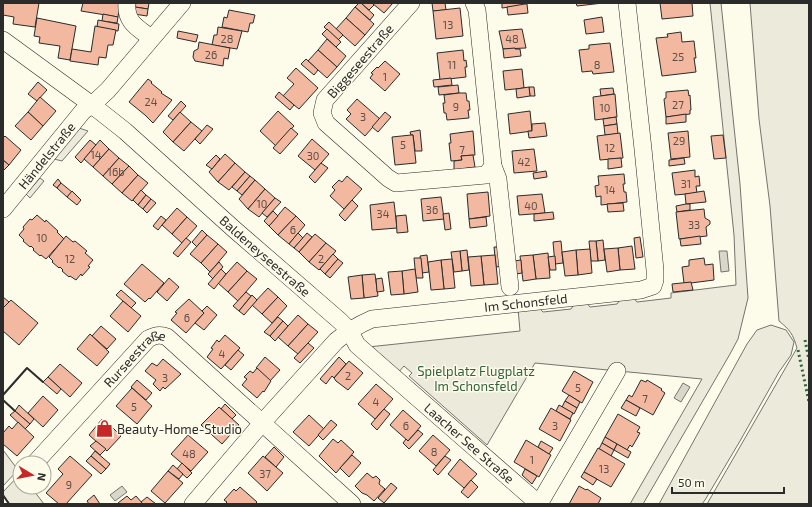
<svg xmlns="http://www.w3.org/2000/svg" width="812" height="507" font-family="'Exo 2',sans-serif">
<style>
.green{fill:#ecebdb;stroke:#74746e}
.parking{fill:#eceadb;stroke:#74746e}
.water{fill:#d8d7c9;stroke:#74746e}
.building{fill:#f2b8a0;stroke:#2b2b2b}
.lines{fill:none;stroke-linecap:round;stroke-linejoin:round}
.minor-casing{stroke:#2b2b2b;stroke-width:18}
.minor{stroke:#fdfbea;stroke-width:17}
.hedge{stroke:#34623c;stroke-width:3;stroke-dasharray:2 3;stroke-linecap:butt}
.wall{stroke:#2b2b2b;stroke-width:2}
.labels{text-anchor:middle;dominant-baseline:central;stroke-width:3;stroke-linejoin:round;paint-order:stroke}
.number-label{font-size:11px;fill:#5d4e48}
.street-label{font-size:13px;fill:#2b2b2b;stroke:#fdfbea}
.park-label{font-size:13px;fill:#34623c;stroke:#fdfbea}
.poi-label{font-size:13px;fill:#2b2b2b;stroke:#fdfbea;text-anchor:start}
</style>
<rect width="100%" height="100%" fill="#fdfbea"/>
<g class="green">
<path d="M710,3h11l19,181 8,114 -10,41 -8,15 -87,150h-13l72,-125 -167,-16 -48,82 -78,-69 3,-3 -8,-7 -7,8 -29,-27 152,-16 -2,-22 20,-2 5,5 28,-3 4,-6 10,-2 5,6 27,-3 5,-7 10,-1 5,6 34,-4v-5l65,-8 -2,-50z"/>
<path d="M750,3h59v501h-102l90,-156c-4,-14 -7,-18 -18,-27l-9,-115 -11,-87z"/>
<path d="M771,325l15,5 8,12 -3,13 -12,17 -39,69 -35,59 -3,4h-43l88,-160 10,-14z"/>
<path d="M3,450l15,20 -15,16z"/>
<path d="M20,474v13h11l13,17h-34l-7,-9v-3z"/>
</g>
<g class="parking">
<path d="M76,127l12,4 -26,30 -12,-3z"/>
<path d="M40,178l4,3 -14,17 -4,-4z"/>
</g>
<g class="water">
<path d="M719,251h8l2,20 -8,1z"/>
<path d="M683,383l7,4 -9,15 -7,-4z"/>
<path d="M122,486l5,6 -12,9 -5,-6z"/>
</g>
<g class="building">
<path d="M3,3h36l-4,24 -22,-3 1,-7 -11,-2z"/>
<path d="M83,3h37l-2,14 -37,-6z"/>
<path d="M136,3h13l-1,6 -13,-2z"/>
<path d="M359,3h2l13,12 -4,5 -15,-13z"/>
<path d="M361,3h11l2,2 -5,5z"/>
<path d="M372,3h21l-9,10z"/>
<path d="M432,3h13l1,7 -13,1z"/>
<path d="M502,3h23v2l-23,3z"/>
<path d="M576,3h27l-26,3z"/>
<path d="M660,3h32l1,13 -31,3z"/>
<path d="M525,4h2l1,9 -20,2 -1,-8z"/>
<path d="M135,7l13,2 -1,7 -13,-2z"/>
<path d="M355,7l19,17 -9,11 -19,-17z"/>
<path d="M460,8l3,28 -27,3 -3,-28z"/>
<path d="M229,10l26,5 -2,8h-3l-2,9 -26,-5 2,-10 3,1z"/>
<path d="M103,14l15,3 -1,6 -15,-2z"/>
<path d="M602,17l2,15 -18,2 -2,-14z"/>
<path d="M37,18l39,8 -6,34 -12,-2 2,-12 -21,-3 1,-6 -6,-1z"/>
<path d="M346,18l19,17 -10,11 -19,-17z"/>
<path d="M98,20l21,4 -1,7 -21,-4z"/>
<path d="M329,22l14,13 -5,5 -14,-13z"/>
<path d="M95,26l21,4 -3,15h-5l-2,13 -7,-1 -1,8 -28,-4 2,-12 19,3z"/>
<path d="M218,27l24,4 -5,18 -25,-4 2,-10h3z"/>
<path d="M327,29l14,13 -5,5 -14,-13z"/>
<path d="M522,29l4,19 -23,1 -4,-18z"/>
<path d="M178,31l20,4 -2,7 -19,-4z"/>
<path d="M681,32l1,10 12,-1 2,17h-2l2,14 -34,4 -6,-38 12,-1 -1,-3z"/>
<path d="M327,39l19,17 -9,11 -19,-17z"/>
<path d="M199,42l31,6 -2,11 -4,-1 -1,8 -28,-5 -2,-4 1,-6 4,-2z"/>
<path d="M610,43l4,29 -21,2 -1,-3 -10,1 -3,-22 10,-1v-4z"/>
<path d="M515,48v1h5l1,7 -17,2 -1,-9z"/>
<path d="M318,50l19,17 -10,11 -19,-17z"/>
<path d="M463,50l1,11 2,-1 1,7h-2l1,10 -26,3 -3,-27z"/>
<path d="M306,59l12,11 -4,5 -13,-11z"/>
<path d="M385,61l15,13 -15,17 -15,-13 3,-4 -2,-1 6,-6 1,1z"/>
<path d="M296,68l22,20 -19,21 -16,-13 11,-12 -7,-6z"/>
<path d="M522,69l2,19 -19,2 -2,-19z"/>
<path d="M451,78l1,7 -18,2 -1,-7z"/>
<path d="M148,79l4,3 -1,1 11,9 -1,1 11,7 -19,23 -8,-8 -16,-13z"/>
<path d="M38,82l9,8 -10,11 -9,-7z"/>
<path d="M458,85l1,8 -20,2 -1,-8z"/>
<path d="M529,87h5l1,9h-5z"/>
<path d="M529,87l1,9 -13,2 -1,-9z"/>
<path d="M613,88l1,6 -13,2 -1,-7z"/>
<path d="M688,90l1,6 1,-1 1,15h-1v4l-24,3 -2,-18 2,-1v-6z"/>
<path d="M279,92l15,13 -4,5 -15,-13z"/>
<path d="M459,93h7l1,8h2l1,9h-2l1,8 -22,2 -1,-7h-2l-1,-10h2l-1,-8z"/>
<path d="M615,94l2,23 -22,3 -2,-23z"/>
<path d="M40,97l16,14 -13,15 -15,-14z"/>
<path d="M357,99l23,20 -15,17 -19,-17 5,-5 -4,-4z"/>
<path d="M181,101l5,5 -13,14 -5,-4z"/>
<path d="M278,111l16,15 -18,20 -16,-15z"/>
<path d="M530,111l2,20 -22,3 -2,-20z"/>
<path d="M28,112l15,14 -12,14 -16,-14z"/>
<path d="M180,112l11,10 -18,20 -10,-10z"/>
<path d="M385,112l6,5 -13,15 -6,-5z"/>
<path d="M686,114v8l-20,2v-7z"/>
<path d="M616,117l1,7 -13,2 -1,-7z"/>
<path d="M191,122l11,9 -18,20 -11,-9z"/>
<path d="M545,123l2,13 -18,2 -1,-7h4v-7z"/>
<path d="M617,124l1,10 -13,1 -1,-9z"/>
<path d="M207,125l6,4 -13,15 -5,-5z"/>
<path d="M291,128l7,6 -18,20 -7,-6z"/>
<path d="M420,130l2,21h-7l-2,-16h-2l-1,-3z"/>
<path d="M473,131l2,24 -14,1 1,4 -11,1 -2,-18h2l-1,-9z"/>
<path d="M688,131l2,26 -19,2 -3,-26z"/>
<path d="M620,133l3,25 -23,2 -3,-24z"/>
<path d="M411,135h2l3,28 -21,2 -3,-28z"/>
<path d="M723,135l3,23 -12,1 -3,-23z"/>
<path d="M5,136l16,14 -12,15 -6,-5v-22z"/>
<path d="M312,139l17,15 -14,16 -17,-14z"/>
<path d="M90,140l6,5 -15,18 -6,-6z"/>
<path d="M100,140l9,9 -16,18 -9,-8z"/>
<path d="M109,149l10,9 -16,18 -10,-9z"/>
<path d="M534,149l3,22 -23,2 -2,-22z"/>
<path d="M225,154l10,9 -17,19 -9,-10z"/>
<path d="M216,155l4,4 -8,10 -6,-4z"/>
<path d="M473,155l2,12 -21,3v-9l8,-1 -1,-4z"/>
<path d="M119,158l10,8 -17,18 -9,-8z"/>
<path d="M621,158l1,9 -14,2v-10z"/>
<path d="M684,158l1,6 -16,2v-6z"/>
<path d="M3,160l6,5 -6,6z"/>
<path d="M235,163l10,9 -16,18 -11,-8z"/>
<path d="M321,163l7,5 -13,15 -6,-6z"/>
<path d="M129,166l9,9 -16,18 -10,-9z"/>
<path d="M695,170v7l4,-1 1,10h-4l1,7 -22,2 -3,-22z"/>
<path d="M546,171l1,6 -13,2 -1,-6z"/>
<path d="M245,172l5,4 -13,15 -5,-4z"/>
<path d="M624,174l1,10h-2l1,8h2l1,10 -26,3v-9l-5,1 -1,-11 4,-1 -1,-9z"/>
<path d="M138,175l10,8 -16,18 -10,-8z"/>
<path d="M250,176l5,4 -13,15 -5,-4z"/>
<path d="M347,176l15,13 -18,20 -14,-13 5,-6 -3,-3 7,-7 3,2z"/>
<path d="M58,179l3,4 -4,5 -4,-3z"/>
<path d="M255,180l10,9 -17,20 -9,-10z"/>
<path d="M61,183l11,9 -5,5 -10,-9z"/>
<path d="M265,189l10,9 -16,19 -11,-8z"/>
<path d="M141,190l5,5 -8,10 -5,-5z"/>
<path d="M72,191l9,9 -4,5 -10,-8z"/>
<path d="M704,191l2,11 -20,2 -1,-10z"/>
<path d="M488,192l2,24 -21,3 -2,-25z"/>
<path d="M542,194l3,19 -26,2 -2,-19z"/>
<path d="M146,195l5,4 -8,10 -5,-4z"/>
<path d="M441,197l3,22 -21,2 -2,-22z"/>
<path d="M275,198l6,4 -14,15 -5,-4z"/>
<path d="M151,199l5,4 -9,10 -4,-4z"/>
<path d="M352,200l6,6 -13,15 -6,-6z"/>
<path d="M394,202l3,26 -25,2 -2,-25z"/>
<path d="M623,203l1,8 -16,1 -1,-8z"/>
<path d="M686,204h4v6l-13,2 -1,-6z"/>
<path d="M285,207l11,9 -18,19 -9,-9z"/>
<path d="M177,208l10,9 -15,17 -10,-9z"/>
<path d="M704,209l1,9 5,3v3l-4,3 1,9 -28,3 -3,-27z"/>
<path d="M273,211l5,5 -9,10 -5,-5z"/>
<path d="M553,212l1,7 -20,2v-7z"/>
<path d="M449,213l2,16 -6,1 -2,-16z"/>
<path d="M37,215l8,7 1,-2 12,11 -1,1 7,7 -18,20 -5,-4 -1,1 -7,-6 1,-1 -3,-3 -1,1 -7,-6 1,-1 -5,-5 5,-6 -1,-2 7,-8 2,1z"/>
<path d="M406,215l2,17 -11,1 -1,-17z"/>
<path d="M161,216l5,4 -8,10 -5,-4z"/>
<path d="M296,216l9,9 -16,19 -11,-9z"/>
<path d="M187,217l10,9 -15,17 -10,-9z"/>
<path d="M486,217l1,9 -17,2 -1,-9z"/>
<path d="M202,230l5,5 -10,12 -5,-5z"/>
<path d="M298,233l5,5 -9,10 -5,-4z"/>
<path d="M307,233l5,4 -13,15 -5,-4z"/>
<path d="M315,234l11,9 -17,19 -10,-10z"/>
<path d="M207,235l11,9 -17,19 -11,-9z"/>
<path d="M66,236l7,6 2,-1 12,10 -2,2 8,7 -5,6 2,1 -8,9 -1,-2 -5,6 -6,-4 -1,1 -7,-6 1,-1 -3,-3 -1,1 -7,-6 1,-1 -4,-4z"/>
<path d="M700,236l1,8 -20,2 -1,-7z"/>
<path d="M640,237l3,20 -7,1 -2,-20z"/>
<path d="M186,238l5,4 -13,15 -5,-4z"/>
<path d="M603,240l2,20 -7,1 -2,-20z"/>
<path d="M561,241l2,22 -8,1 -2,-22z"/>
<path d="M589,241h7l2,20h-7z"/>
<path d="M326,243l10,8 -17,19 -10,-8z"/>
<path d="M218,244l9,8 -17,20 -9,-9z"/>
<path d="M632,246l3,23 -15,1 -2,-22z"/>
<path d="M494,247h6l3,19 -7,1z"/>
<path d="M618,248l2,22 -13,2 -3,-23z"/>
<path d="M590,249l2,24 -14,2 -2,-25z"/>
<path d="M467,250l2,20 -7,1 -2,-20z"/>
<path d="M576,250l2,25 -13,1 -3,-24z"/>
<path d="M460,251l2,20 -8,1 -3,-20z"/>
<path d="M548,253l2,25 -14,1 -3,-24z"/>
<path d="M333,254l5,5 -13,15 -5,-5z"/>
<path d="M427,255l2,17 -7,1 -2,-17z"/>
<path d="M495,255l3,29 -14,1 -3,-29z"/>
<path d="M533,255l3,24 -13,2 -3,-25z"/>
<path d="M481,256l3,29 -13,1 -3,-29z"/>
<path d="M555,256l1,14h-6l-2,-13z"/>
<path d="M414,258h7l2,20h-7z"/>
<path d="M704,258l1,7 8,-1 1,16 -23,3h-7l-2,-16 7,-1v-6z"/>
<path d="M338,259l5,4 -13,15 -5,-4z"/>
<path d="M452,259l3,29 -11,1 -3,-29z"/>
<path d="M441,260l3,29 -13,1 -3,-28z"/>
<path d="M521,260l1,13 -6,1 -2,-13z"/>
<path d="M219,262l4,5 -10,12 -5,-5z"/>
<path d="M237,262l10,9 -19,21 -10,-9z"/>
<path d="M142,264l22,19 -14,16 -1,-1 -4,4 -21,-18z"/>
<path d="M221,269l5,5 -12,15 -6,-5z"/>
<path d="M415,269l3,23 -14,2 -2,-23z"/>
<path d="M247,271l10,8 -19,22 -10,-9z"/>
<path d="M402,271l2,23 -13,1 -3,-23z"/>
<path d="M375,274l3,22 -14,2 -2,-23z"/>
<path d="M362,275l2,23 -13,1 -3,-22z"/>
<path d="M169,278l10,9 -12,14 -10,-9z"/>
<path d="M382,278l2,13 -7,1 -1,-13z"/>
<path d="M691,282l2,8 -20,2 -1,-8z"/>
<path d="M268,288l10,9 -16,17 -10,-9z"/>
<path d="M121,290l15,13 -5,5 -15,-13z"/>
<path d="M246,292l5,4 -12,15 -6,-5z"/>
<path d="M252,295l5,5 -13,15 -5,-4z"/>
<path d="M3,297l6,5 -6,6z"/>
<path d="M278,297l9,9 -15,17 -10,-9z"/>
<path d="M189,299l15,14 -18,20 -15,-13 6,-7 -2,-1z"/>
<path d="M11,300l27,23 -19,22 -16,-14v-23z"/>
<path d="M123,301l18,15 -13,16 -18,-16z"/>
<path d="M207,306l10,9 -13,15 -9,-7 9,-10 -2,-2z"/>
<path d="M298,315l10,9 -20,22 -10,-9z"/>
<path d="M278,317l5,4 -13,15 -6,-4z"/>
<path d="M283,321l5,5 -13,15 -5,-5z"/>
<path d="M308,324l10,8 -20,22 -10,-8z"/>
<path d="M101,326l15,13 -9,10 -15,-13z"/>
<path d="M90,334l19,18 -12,14 -20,-17z"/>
<path d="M225,335l15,13 -19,21 -14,-12 6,-8 -2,-1 6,-8 2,2z"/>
<path d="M308,343l6,5 -14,15 -6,-5z"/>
<path d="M238,350l6,5 -13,15 -6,-5z"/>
<path d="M265,357l15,13 -10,11 -14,-13z"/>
<path d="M339,357l7,7 -12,14 -2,-2 -6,8 -6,-5z"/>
<path d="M163,359l18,15 -16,15 -2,-2 -3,4 -7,-7 3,-4 -11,-9 7,-8 5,3z"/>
<path d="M349,361l14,12 -15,17 -12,-9 -2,-3z"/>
<path d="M60,364l22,19 -12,14 -22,-20z"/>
<path d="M257,368l14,13 -7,11 -1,-1 -6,7 -15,-13 5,-6 -3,-2 6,-6 3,2z"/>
<path d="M574,371l19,11 -11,21 -20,-12z"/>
<path d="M48,377l13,12 -4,5 -14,-12z"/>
<path d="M137,380l15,13 -6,7 -15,-13z"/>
<path d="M641,380l5,2 1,-2 15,9 -1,1 4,3 -12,22 -27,-15 3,-5 3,2z"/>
<path d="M376,384l17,15 -18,20 -17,-15z"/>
<path d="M132,388l20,18 -15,18 -21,-18z"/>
<path d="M569,395l11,7 -3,6 -12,-7z"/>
<path d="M43,396l15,14 -15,17 -15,-14z"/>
<path d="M626,400l14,8 -4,8 -15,-8z"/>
<path d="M565,401l12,7 -3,6 -12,-7z"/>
<path d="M225,404l11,11 -4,4 -11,-10z"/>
<path d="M19,405l15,14 -4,5 -15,-13z"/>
<path d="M559,405l14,8 -3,6 -14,-8z"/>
<path d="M219,407l20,18 -17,19 -21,-19z"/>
<path d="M551,408l20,12 -11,21 -21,-12z"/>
<path d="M384,409l6,5 -13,16 -6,-6z"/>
<path d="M403,410l18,16 -13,15 -18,-16z"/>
<path d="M15,411l15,13 -5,5 -15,-14z"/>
<path d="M618,414l22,13 -3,5 3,1 -8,14 -2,-2 -3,5 -22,-13z"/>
<path d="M309,415l15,14 -15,17 -16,-14z"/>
<path d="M102,419l6,6 1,-1 12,12 -14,15 -18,-16z"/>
<path d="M331,420l6,5 -14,15 -5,-5z"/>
<path d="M18,422l16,15 -17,19 -14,-12v-11l6,-7 3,3z"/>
<path d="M418,430l5,4 -14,15 -6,-6 3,-4 2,2z"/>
<path d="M188,435l20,17 -17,19 -20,-17z"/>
<path d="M433,435l17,15 -14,16 -17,-15z"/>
<path d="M605,437l12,7 -3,6 -12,-7z"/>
<path d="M333,439l5,4 3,-3 13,12 -18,21 -17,-17z"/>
<path d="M526,440l25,15 -12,22 -25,-15z"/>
<path d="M96,441l10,8 -6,6 -10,-9z"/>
<path d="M541,441l12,7 -4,6 -11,-7z"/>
<path d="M602,443l12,7 -3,6 -12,-7z"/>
<path d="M617,444l14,8 -3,6 -14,-8z"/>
<path d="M274,447l10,10 -8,10 -11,-10z"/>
<path d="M598,448l27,16 -14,23 -27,-15z"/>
<path d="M95,451l15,13 -4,5 -15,-13z"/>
<path d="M352,455l9,8 -12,14 -9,-9z"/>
<path d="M70,456l22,19 -26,29h-7l-13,-11 17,-19 -5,-5z"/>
<path d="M91,456l15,13 -5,5 -15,-13z"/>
<path d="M263,456l20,17 -16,18 -19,-18z"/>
<path d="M445,456l6,4 -13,15 -5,-5z"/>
<path d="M460,459l17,15 -13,14 -16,-14z"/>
<path d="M182,463l10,10 -5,5 -10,-9z"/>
<path d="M173,465l10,9 -4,5 -11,-8z"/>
<path d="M525,469l12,7 -5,8 -10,-9z"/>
<path d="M168,471l15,12 -18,20 -14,-12z"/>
<path d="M584,472l13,7 -4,6 -12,-8z"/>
<path d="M367,473l6,5 3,-2 4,4 -1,4 6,5 -11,12 -7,-6 -5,-2 -7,-7z"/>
<path d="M471,480l7,7 -10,11 -7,-6z"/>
<path d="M391,483l6,5 -13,15 -6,-5z"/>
<path d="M579,486l7,4 1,-1 14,9 -3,6h-29z"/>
<path d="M240,487l17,15 -2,2h-30l2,-2 -3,-2 10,-11 2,2z"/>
<path d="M94,495l6,9h-11l-2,-3z"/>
<path d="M127,496l4,4 5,-4 7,8h-25v-1z"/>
<path d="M147,497l9,7h-13l-2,-2z"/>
</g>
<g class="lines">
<defs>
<g id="minor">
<path d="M127,3c-2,19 11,25 24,35"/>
<path d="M411,3l-86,97 -3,13 4,10 62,55 8,5 90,-8 7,-9"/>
<path d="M474,3l3,7 16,156 5,13 1,10 11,98"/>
<path id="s1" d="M3,40l89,65 33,26 110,99 105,91 9,9 8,15 182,159"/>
<path id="s2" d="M3,209l80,-98 9,-6 16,-15 74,-87"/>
<path id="s3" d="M35,463l113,-124c7,-4 12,-5 19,-2l185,167"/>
<path id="s4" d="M193,504l69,-81 74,-82c12,-10 22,-16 36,-22l269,-29 12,-4 2,-6v-10l-12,-121 -16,-146"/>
<path d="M539,504l78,-133"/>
</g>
</defs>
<use href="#minor" class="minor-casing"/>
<use href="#minor" class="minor"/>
<g class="hedge">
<path d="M805,340l4,20"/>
<path d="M798,350l11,52"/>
</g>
<g class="wall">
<path d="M3,395l24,-27 16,14"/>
<path d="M3,400l12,11"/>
<path d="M3,495l6,9"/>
</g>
</g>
<defs>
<symbol id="shop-bare" viewBox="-9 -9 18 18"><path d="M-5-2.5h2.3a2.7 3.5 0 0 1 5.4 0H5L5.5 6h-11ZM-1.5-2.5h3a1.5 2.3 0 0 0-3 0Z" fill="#c62828" stroke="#fdfbea" stroke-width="2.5" paint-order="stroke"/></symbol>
</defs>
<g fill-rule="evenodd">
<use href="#shop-bare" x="92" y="416" width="25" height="25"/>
</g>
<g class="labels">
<g class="number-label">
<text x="448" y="24">13</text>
<text x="227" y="38">28</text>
<text x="512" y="38">48</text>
<text x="211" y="54">26</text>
<text x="678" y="56">25</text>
<text x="452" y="64">11</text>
<text x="597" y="64">8</text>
<text x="385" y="76">1</text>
<text x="151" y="101">24</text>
<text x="678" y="104">27</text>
<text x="456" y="106">9</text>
<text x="605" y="107">10</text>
<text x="363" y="116">3</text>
<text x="679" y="140">29</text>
<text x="403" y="144">5</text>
<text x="610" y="147">12</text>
<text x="462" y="149">7</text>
<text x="96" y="154">14</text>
<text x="313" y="155">30</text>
<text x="524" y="161">42</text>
<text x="116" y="171">16b</text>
<text x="686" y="183">31</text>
<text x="610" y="189">14</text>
<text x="262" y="203">10</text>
<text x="531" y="205">40</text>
<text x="432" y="209">36</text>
<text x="383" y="213">34</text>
<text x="694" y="224">33</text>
<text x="293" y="229">6</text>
<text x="42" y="237">10</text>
<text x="70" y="258">12</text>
<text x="321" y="258">2</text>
<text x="187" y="317">6</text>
<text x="222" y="353">4</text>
<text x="348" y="375">2</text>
<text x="165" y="377">3</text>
<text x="578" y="387">5</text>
<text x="645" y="398">7</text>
<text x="376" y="401">4</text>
<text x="134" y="406">5</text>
<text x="406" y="425">6</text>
<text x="555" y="425">3</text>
<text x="434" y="451">8</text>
<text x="189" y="453">48</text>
<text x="532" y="459">1</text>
<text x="604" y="468">13</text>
<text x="265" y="473">37</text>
<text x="69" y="484">9</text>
</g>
<g class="street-label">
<text transform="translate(360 61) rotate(-49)">Biggeseestraße</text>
<text stroke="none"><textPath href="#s2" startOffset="69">Händelstraße</textPath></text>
<text stroke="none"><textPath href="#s1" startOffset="340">Baldeneyseestraße</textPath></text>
<text stroke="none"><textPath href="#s4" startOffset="414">Im Schonsfeld</textPath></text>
<text stroke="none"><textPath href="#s3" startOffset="146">Rurseestraße</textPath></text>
<text stroke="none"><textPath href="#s1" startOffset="618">Laacher See Straße</textPath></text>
</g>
<g class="park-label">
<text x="476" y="371">Spielplatz Flugplatz<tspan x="476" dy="15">Im Schonsfeld</tspan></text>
</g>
<g class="poi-label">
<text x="117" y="429">Beauty-Home-Studio</text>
</g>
</g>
<rect width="812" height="507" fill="none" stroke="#2b2b2b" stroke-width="8"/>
<g transform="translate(32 475) rotate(100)"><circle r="19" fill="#fdfbea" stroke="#a9a89e"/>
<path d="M0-3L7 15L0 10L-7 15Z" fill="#c62828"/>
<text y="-6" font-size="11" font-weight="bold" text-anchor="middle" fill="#2b2b2b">N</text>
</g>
<path d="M672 487v6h112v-6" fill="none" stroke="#2b2b2b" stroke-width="2"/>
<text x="678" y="487" font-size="12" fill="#2b2b2b" stroke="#fdfbea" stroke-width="3" paint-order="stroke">50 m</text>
</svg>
